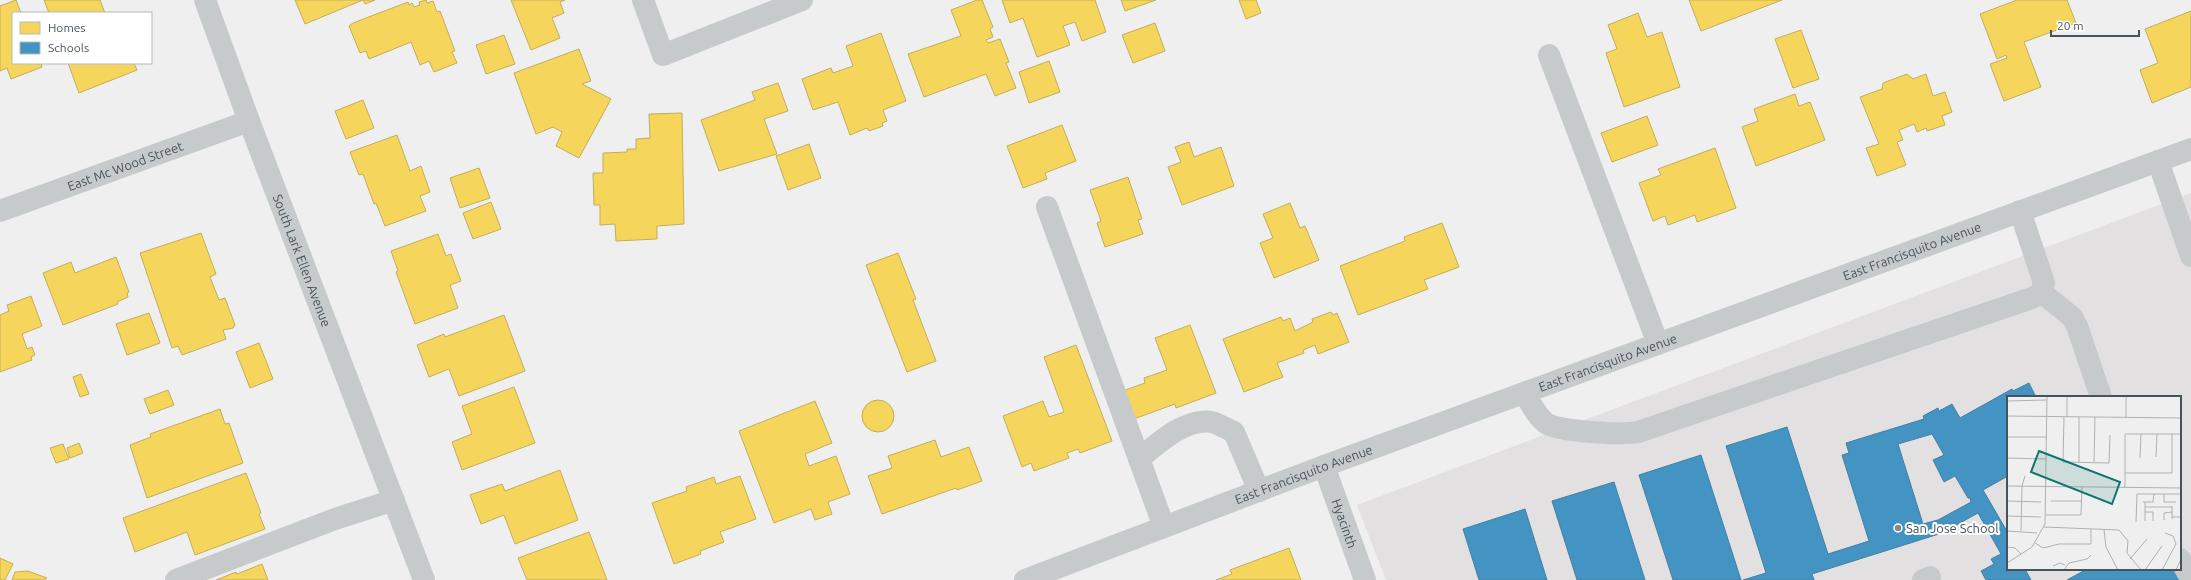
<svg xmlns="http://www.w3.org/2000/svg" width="2191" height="580" font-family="Ubuntu,sans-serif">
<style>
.education{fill:#e2e0e1;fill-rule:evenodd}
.homes{fill:#f6d55c;stroke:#c1ae5c}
.schools{fill:#4393c3;stroke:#4480a4;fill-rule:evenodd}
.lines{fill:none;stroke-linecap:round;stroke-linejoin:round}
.minor{stroke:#c7cacb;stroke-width:22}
.poi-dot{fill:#828a8f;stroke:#fff;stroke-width:1.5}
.labels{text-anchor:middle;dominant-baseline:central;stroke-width:4;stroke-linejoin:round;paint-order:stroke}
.street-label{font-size:13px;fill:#46535b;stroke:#fff}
.poi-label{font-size:13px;fill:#46535b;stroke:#fff;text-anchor:start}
.inset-road{fill:none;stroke:#acb1b4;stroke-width:1}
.view{fill:#0f766e;fill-opacity:0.15;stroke:#0f766e;stroke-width:2}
.inset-edge{fill:none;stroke:#46535b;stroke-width:2}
</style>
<rect width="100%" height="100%" fill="#f0efef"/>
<path class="education" d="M2191,193v387h-805l-29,-75zM2008,397h172v172h-172z"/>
<g class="homes">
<path d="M16,0l5,13h-8v50h28l1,4 -31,12 -4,-11 -7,3v-65z"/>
<path d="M44,0h56l5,13h-56z"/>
<path d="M295,0h80l-10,4 -2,-4 -58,24z"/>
<path d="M426,0l1,3 6,-2 4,11 3,-1 15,40 -3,1 5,11 -23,9 -5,-11 -9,4 -9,-23 -42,17 -3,-8 -6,2 -11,-27 4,-3 55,-21 1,3 3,-2 2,4 6,-2 -1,-3z"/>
<path d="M511,0h54l-5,2 4,11 -12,5 8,20 -29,12z"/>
<path d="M977,0h5l11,27 -3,2 3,8 -7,3 2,3 12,-4 9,23 -3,1 10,25 -21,8 -9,-22 -62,23 -16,-43 53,-18 -10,-26z"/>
<path d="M1002,0h93l11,32 -24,9 -7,-19 -12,4 7,19 -33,12 -14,-39 -13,5z"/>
<path d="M1121,0h35l-31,11z"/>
<path d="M1239,0h17l5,13 -15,6z"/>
<path d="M1689,0h93l-81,31z"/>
<path d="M2017,0h50l9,23 -52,19 17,45 -37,14 -14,-37 17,-6 -1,-3 -9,4 -17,-45z"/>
<path d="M2191,11v76l-39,16 -12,-33 18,-7 -13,-34z"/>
<path d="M1638,13l9,24 15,-5 18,55 -56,20 -18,-54 11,-4 -9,-24z"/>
<path d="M1155,23l10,28 -32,12 -11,-28z"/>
<path d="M1801,30l18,49 -26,9 -18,-49z"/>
<path d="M881,33l25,68 -23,9 4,11 -5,2 1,3 -14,5 -2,-3 -17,7 -12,-33 -25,8 -11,-31 29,-11 2,5 20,-7 -7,-20z"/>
<path d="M504,35l11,29 -29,10 -10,-29z"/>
<path d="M579,49l12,32 -9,3 29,15 -32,59 -23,-12 6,-14 -9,-5 -17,7 -22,-61z"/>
<path d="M1049,61l11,31 -31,11 -10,-31z"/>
<path d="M68,63h66l3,7 -58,23z"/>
<path d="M1907,74l6,5 13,-5 7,22 12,-4 7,20 -10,4 3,9 -18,6 -1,-3 -9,4 -3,-8 -15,6 4,10 -6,2 9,23 -29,11 -11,-28 13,-4 -19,-47 22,-8 1,-6z"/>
<path d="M778,83l10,28 -24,8 13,35 -58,17 -18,-51 54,-20 -3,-8z"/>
<path d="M1795,94l4,12 11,-4 15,38 -69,26 -14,-39 16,-6 -4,-12z"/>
<path d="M363,100l11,28 -28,11 -11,-28z"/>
<path d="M682,113l2,111 -27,2v13l-41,2 -1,-17 -15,1v-20h-6l-1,-32h10v-20l24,-1v-3h9v-10l14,-1 -1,-24z"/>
<path d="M1647,116l11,29 -46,17 -11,-29z"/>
<path d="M1062,125l14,36 -31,12 2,6 -24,9 -16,-42z"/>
<path d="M397,135l13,36 11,-5 9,26 -10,4 6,15 -41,15 -9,-23 -2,1 -11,-30 -4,1 -9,-23z"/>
<path d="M1189,142l5,15 27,-10 13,39 -52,19 -14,-38 13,-5 -6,-15z"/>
<path d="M809,144l12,34 -33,12 -12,-34z"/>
<path d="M1715,148l21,60 -39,14 -2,-7 -27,10 -3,-9 -12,5 -14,-38 22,-8 -3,-6z"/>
<path d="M479,168l11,30 -30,10 -10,-30z"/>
<path d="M1128,177l14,42 -4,1 5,14 -38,13 -8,-24 4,-2 -11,-31z"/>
<path d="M491,202l10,27 -28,10 -10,-26z"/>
<path d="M1290,203l10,25 5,-2 14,34 -45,18 -14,-35 13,-5 -10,-24z"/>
<path d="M1442,223l17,44 -35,13 4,9 -70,26 -18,-49 65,-25 -1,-4z"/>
<path d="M201,233l15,41 -6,3 9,23 6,-2 10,27 -2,3 -10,2 3,9 -44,16 -4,-9 -6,2 -32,-95z"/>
<path d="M438,234l8,22 5,-2 10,27 -11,4 8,23 -43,16 -19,-52 2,-1 -7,-20z"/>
<path d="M898,253l18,46 -3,1 23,61 -29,11 -41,-107z"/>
<path d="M116,257l13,35 -2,1 1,4 -11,5 1,2 -55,21 -20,-52 28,-11 4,11z"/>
<path d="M31,296l11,30 -20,8 5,15 5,-2 3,8 -4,2 1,3 -32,12v-57l9,-4 -2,-6z"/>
<path d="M1331,312l2,3 4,-2 12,29 -31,12 -3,-9 -12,5 1,3 -27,10 6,14 -39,15 -21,-53 58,-22 2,4 7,-3 5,13 18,-9 -1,-3z"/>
<path d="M149,313l11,30 -33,12 -11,-31z"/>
<path d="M504,315l21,56 -66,25 -10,-27 -20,8 -12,-32 27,-11 1,3z"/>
<path d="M1190,325l26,68 -40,15 -1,-4 -44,16 -11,-28 25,-9 -1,-5 23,-8 -12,-32z"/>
<path d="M259,343l14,36 -23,9 -14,-36z"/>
<path d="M1076,345l36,96 -32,12 -2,-4 -11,4 2,5 -35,13 -3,-8 -9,4 -19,-51 40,-15 6,16 15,-5 -20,-55z"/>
<path d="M81,374l8,20 -9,3 -7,-20z"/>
<path d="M514,387l21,56 -73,27 -10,-28 20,-8 -10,-28z"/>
<path d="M168,390l6,15 -24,9 -6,-15z"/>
<circle cx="878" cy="416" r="16"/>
<path d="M815,401l17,42 -27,11 4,12 27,-10 14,38 -22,8 4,12 -17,6 -4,-11 -37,14 -35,-92z"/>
<path d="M220,409l5,15 4,-1 14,40 -96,35 -17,-53 21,-8 -1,-3z"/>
<path d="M935,440l6,17 28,-10 13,34 -25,9 -1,-2 -74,26 -14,-38 24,-8 -4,-12z"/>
<path d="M79,443l4,10 -13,5 -3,-10z"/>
<path d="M63,444l6,15 -13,4 -6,-15z"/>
<path d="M560,470l18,50 -63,24 -11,-29 -23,9 -11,-29 32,-11 3,7z"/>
<path d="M246,473l15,40 -2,1 6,15 -70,26 -8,-23 -52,20 -12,-34z"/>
<path d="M740,476l16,43 -36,13 4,10 -24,9 1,3 -27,10 -22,-61 35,-12 -1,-4 28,-10 2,7z"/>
<path d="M589,532l18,48h-80l-9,-22z"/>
<path d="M1289,548l12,32h-85l16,-6 -2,-4z"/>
<path d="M0,558l13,6 -8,16h-5z"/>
<path d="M262,564l6,16h-52l20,-8 1,2z"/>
<path d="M28,571l19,7 -2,2h-33l3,-8z"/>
</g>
<g class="schools">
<path d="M2029,383l7,14h-28v79l-25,14 25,43v36h17l6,11h-45l-5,-9 13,-7 -3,-5 10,-5 -23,-41 -36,20 -130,41 2,6h-71l23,-7 -40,-127 61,-19 41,127 41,-13 -27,-86 7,-2 -3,-10 78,-24 -1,-3 15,-8 1,3 13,-7 8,14 52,-29 1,2zM1932,434l12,21 -11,5 11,22 11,-6 13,22h2l1,4 -33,18 -15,4 -25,-80z"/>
<path d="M1701,455l40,125h-68l-34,-105z"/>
<path d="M1614,482l31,98h-68l-25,-79z"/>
<path d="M1525,509l22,71h-68l-16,-51z"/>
<path d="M2087,569h89l6,11h-115z"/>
</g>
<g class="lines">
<g class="minor">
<path id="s1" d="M205,0l44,121 175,459"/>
<path d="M643,0l20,55 139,-55"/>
<path d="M1549,55l109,289"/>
<path d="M2158,161l33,95"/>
<path d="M1047,207l117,320"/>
<path id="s2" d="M0,211l249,-90"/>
<path d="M2041,292l31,25 5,9 24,71"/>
<path d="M1524,393c6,9 13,24 22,30 14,9 75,12 92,9l394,-134 9,-5 3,-10 -24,-72"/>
<path d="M1139,459c18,-15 47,-42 73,-37 7,2 15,7 22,10l25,59"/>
<path id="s3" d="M1324,466l41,114"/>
<path d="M2180,559l11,20"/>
<path d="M176,580l159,-61 59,-19"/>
<path id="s4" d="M1025,580l299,-114 867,-317"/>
<path d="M1923,580l7,-3"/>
</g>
</g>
<circle class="poi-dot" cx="1898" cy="528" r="4"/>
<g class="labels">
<g class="street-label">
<text stroke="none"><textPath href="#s2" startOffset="133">East Mc Wood Street</textPath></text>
<text stroke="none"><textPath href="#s4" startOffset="946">East Francisquito Avenue</textPath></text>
<text stroke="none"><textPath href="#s1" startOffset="278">South Lark Ellen Avenue</textPath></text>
<text stroke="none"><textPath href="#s4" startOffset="622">East Francisquito Avenue</textPath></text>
<text stroke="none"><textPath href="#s4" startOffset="298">East Francisquito Avenue</textPath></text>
<text stroke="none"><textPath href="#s3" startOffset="61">Hyacinth</textPath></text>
</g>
<g class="poi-label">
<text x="1906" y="528">San Jose School</text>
</g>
</g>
<g transform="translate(2007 396)">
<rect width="174" height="174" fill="#f0efef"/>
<path class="inset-road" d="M0,5l40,-1M0,20l174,2M57,21l-1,45 46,1 1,-28M60,21v-21M119,21v-21M0,41h40M149,61l1,-23M0,62l39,1M133,62l1,-24M72,66v-45M87,66l1,-45M118,77h47v-39M0,90l174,2M118,92v-54h56M157,98v8h12M0,105l34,1M44,105h30M136,106h10l1,-8M138,106v19M165,110v13M138,111h27M138,116h8v9M39,119h35l1,-28M0,120l34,1M165,121h9v-6M157,124v-7l8,-1M129,126l1,-28h44M37,131l75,3 9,11 -1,12 14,17M97,134l2,17 12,23M0,135l30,2M14,135l1,-45 3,-10M158,137l8,3 3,8M28,147l8,5 16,-4h32v-15M0,151l8,1 6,6M123,163l17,-20M0,167l25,-16 13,-23 2,-128M46,170l7,-3 5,2M57,174l5,-7 18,-4 4,-4M138,174l17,-24M155,174l14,-26M169,174l5,-11"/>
<path class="view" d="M32,55l81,31 -8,22 -81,-32z"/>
<rect width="174" height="174" class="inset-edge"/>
</g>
<rect x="12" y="12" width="140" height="52" fill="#ffffff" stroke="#b5babd"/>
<rect x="20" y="22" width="20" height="12" fill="#f6d55c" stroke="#b5babd"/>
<text x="48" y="32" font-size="12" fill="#46535b">Homes</text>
<rect x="20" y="42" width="20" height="12" fill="#4393c3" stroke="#b5babd"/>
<text x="48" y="52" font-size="12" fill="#46535b">Schools</text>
<path d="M2051 30v6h88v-6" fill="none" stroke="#46535b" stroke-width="2"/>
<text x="2057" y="30" font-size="12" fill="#46535b" stroke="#ffffff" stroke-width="3" paint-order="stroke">20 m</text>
</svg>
